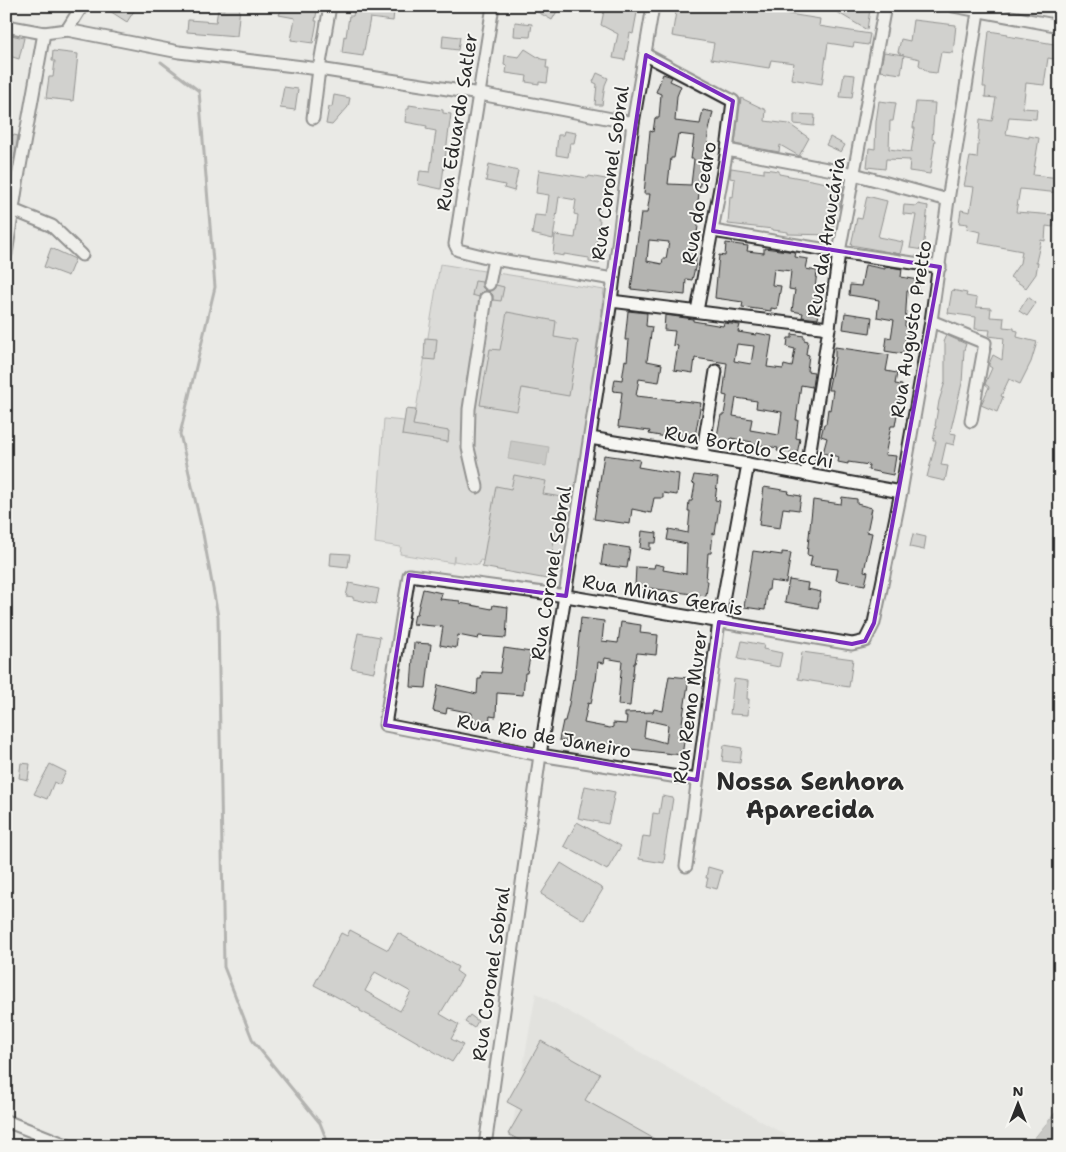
<svg xmlns="http://www.w3.org/2000/svg" width="1066" height="1152" font-family="'Shantell Sans',sans-serif">
<style>
.built{fill:#dadad6}
.green{fill:#cacac7;stroke:#7a7a79}
.water{fill:#a1a19e;stroke:#727270}
.lines{fill:none;stroke-linecap:round;stroke-linejoin:round}
.stream{stroke:#727270;stroke-width:3}
.building{fill:#b4b4b1;stroke:#2b2b2b;fill-rule:evenodd}
.minor-casing{stroke:#2b2b2b;stroke-width:15}
.minor{stroke:#f6f6f2;stroke-width:11}
.marked{fill:none;stroke:#7b2cbf;stroke-width:4;stroke-linejoin:round}
.labels{text-anchor:middle;dominant-baseline:central;stroke-width:4;stroke-linejoin:round;paint-order:stroke}
.street-label{font-size:19px;fill:#2b2b2b;stroke:#f6f6f2}
.district-label{font-size:24px;font-weight:bold;fill:#2b2b2b;stroke:#f6f6f2}
</style>
<rect width="100%" height="100%" fill="#eaeae6"/>
<filter id="ink" filterUnits="userSpaceOnUse"><feTurbulence type="fractalNoise" baseFrequency=".02" numOctaves="2"/><feDisplacementMap in="SourceGraphic" scale="10" xChannelSelector="R" yChannelSelector="G"/><feConvolveMatrix kernelMatrix="1 2 1 2 8 2 1 2 1" color-interpolation-filters="sRGB"/></filter>
<g filter="url(#ink)">
<path class="built" d="M536,993l269,153h-296z"/>
<path class="green" d="M440,264l164,26 -27,201 -15,83 -82,-14 -1,5 -25,-4v-5l-1,7 -53,-9 1,-7 -26,-4 9,-124 30,3z"/>
<g class="water">
<path d="M511,441l38,6 -3,19 -38,-7z"/>
<path d="M1060,1107v39h-32z"/>
</g>
<g class="lines">
<path class="stream" d="M161,62l38,29 16,196 -35,147 23,100 15,82 6,351 29,74 67,82 9,23"/>
</g>
<g class="building">
<path d="M102,6h35l-10,16z"/>
<path d="M224,6h16l-3,30 -50,-4 1,-12 28,2 2,-13 6,1z"/>
<path d="M283,6h35l-3,15h2l-4,22 -22,-3 4,-22 -16,-3z"/>
<path d="M355,6h27v3l12,2 -1,10 -23,-3 -7,38 -21,-3 2,-17 2,1 3,-21h4z"/>
<path d="M527,6h33l-8,14z"/>
<path d="M605,6l33,1 -5,27 -3,-1 -5,27 -12,-2 5,-24 -17,-9z"/>
<path d="M677,6h62l81,13 -1,7 51,8 -2,11 -14,-2 -1,4 -25,-4 -6,41 -31,-5 3,-16 -23,-3 -2,8 -58,-9 3,-16 -42,-7z"/>
<path d="M827,6h28l15,3 -3,21z"/>
<path d="M913,20l43,5 -3,28 -12,-1 -4,21 -9,-1 -9,-7 1,-6 -18,-4 -4,-3 3,-13 9,2z"/>
<path d="M515,22l17,2 -2,13 -16,-1z"/>
<path d="M989,31l19,3 -1,2 53,9v15l-12,-2 -4,27 -18,-2 -3,25 14,1 -1,10 -27,-2 -3,17 23,4v-2l10,2 -6,37 27,3v15l-40,-4 -4,23 38,3 -1,12 -7,-1 -1,15 -4,-1 -5,22h2l-2,12 -10,14 -16,-11 10,-14 2,-12 -43,-8 2,-11 -14,-3 1,-5 -9,-1 2,-13 9,2 4,-25 -10,-1 6,-29 7,1 3,-39 12,2 4,-23 -11,-1 1,-10h-3z"/>
<path d="M11,35l13,3 -5,21 -13,-4z"/>
<path d="M443,35l17,2 -2,13 -16,-2z"/>
<path d="M525,49l16,10 6,1 -1,8h3l-2,15 -8,-1v2l-13,-2 1,-6 -21,-3 1,-7 -3,-1 1,-10 14,2z"/>
<path d="M53,51l25,3 -5,47 -27,-3 3,-21h4l2,-16h-3z"/>
<path d="M884,52l20,3 -3,19 -21,-3z"/>
<path d="M597,73l11,5 -3,7 -3,20h-7l2,-21 -4,-2z"/>
<path d="M663,74l9,3 -2,4 11,5 -4,10 -2,25 25,3 3,-14 10,2 -5,23 -2,34h-2l-2,14h-2l-4,37h3l-5,32h3l-2,16 -3,12 -6,-1 -1,16 -54,-6 10,-76h6l3,-19h-6l6,-63 3,1 2,-14h4l2,-24 -5,-2zM678,134l16,2 -3,23h3l-3,26 -23,-1 3,-26h3zM649,240l20,2 -3,17h-3l-1,5 -15,-3z"/>
<path d="M844,74l11,1 -3,23 -12,-1z"/>
<path d="M284,87l14,2 -3,21 -15,-2z"/>
<path d="M334,95l16,3 -2,9 -16,18 -6,-1 3,-17h3z"/>
<path d="M741,98l25,12 -1,11 24,3 20,14 -10,18 -19,-11 -1,7 -44,-8z"/>
<path d="M879,101l17,2 -3,18h-3l-1,28 22,3 4,-24h-2l3,-26 19,1 -3,36 3,1 -5,34 -21,-3 1,-11 -24,-1 -1,10 -18,-2 2,-19 6,1 1,-27z"/>
<path d="M409,105l34,5v3l8,1 -10,75 -23,-5 2,-13 10,1 6,-41 -10,-2 1,-3 -22,-4 1,-13h3z"/>
<path d="M794,114l21,1 -1,11 -20,-2z"/>
<path d="M564,131l12,2 -2,10h-4l-2,14 -12,-2 2,-20h5z"/>
<path d="M6,133l12,3 -4,23 -8,-2z"/>
<path d="M830,137l15,8 -4,7 -15,-7z"/>
<path d="M489,164l29,7 -4,20 -10,-3 1,-3 -19,-4z"/>
<path d="M731,168l33,5v-4l15,2v3l64,12 -4,23h-4l-3,26 -44,-1v-2l-15,-2v-1l-45,-5 2,-28 3,1 2,-18 -5,-1z"/>
<path d="M539,170l49,8 1,-2 22,4 -4,21h-5l-4,19h2l-4,23 6,1 -3,20 -10,-2v-4l-25,-4v2l-11,-2 2,-19 20,3 3,-23 -4,-1 2,-14 -17,-3 -6,42 -21,-5 3,-19 11,1 3,-21 -13,-2z"/>
<path d="M867,196l20,5 -9,36 25,5 -3,12 -49,-9 6,-27 5,1z"/>
<path d="M918,204l10,2 -5,44 -13,-2 6,-33 -13,-1 1,-9 13,1z"/>
<path d="M726,243l22,3 -1,5 17,2v-5l32,4 -1,5 13,2 -2,10 11,2 -2,18 7,1 -4,29 -16,-2 1,-4 -11,-2 3,-21 -6,-1 2,-18 -17,-2 -2,16 9,1 -4,23 -6,-1v3l-29,-4 1,-5 -28,-4 4,-43 6,1z"/>
<path d="M51,248l24,11 -7,17 -24,-9z"/>
<path d="M865,265l20,4v-3l17,3 -1,8 18,3 -1,13 -11,-2 -2,35 6,1 -2,10h-3l-3,17 -18,-3 2,-14 4,1 3,-18 -17,-3 2,-17 -30,-5 1,-10 11,1z"/>
<path d="M475,281l7,1v5l4,4 -6,2 -1,4 -7,-2z"/>
<path d="M496,285l8,2 -3,14 -8,-1v-5l-4,-4 5,-2z"/>
<path d="M952,290l15,3 -1,3 11,2 -1,9 15,1 -1,9 14,1 -1,9 11,1v2l4,1 -1,6 20,5 -6,20 -11,22 -11,-5 -8,17 2,1 -6,15 -16,-7 8,-18 -4,-3 7,-16 -3,-2v-2l4,-9 9,5 2,-22 -15,-2 1,-6 -15,-1 1,-12 -28,-4z"/>
<path d="M1028,297l8,6 -9,13 -8,-5z"/>
<path d="M628,311l19,2 -1,13 6,1 -5,34 15,3 -3,18 -20,-3 -3,17 65,7 -7,39 -45,-8 1,-3 -32,-4 4,-35 -9,-1 2,-12 7,1 3,-20 2,1 2,-21h-4z"/>
<path d="M507,312l49,9 -2,16 24,4 -9,55 -47,-8 -5,23 -37,-6 10,-56 10,1z"/>
<path d="M845,313l27,4 -2,16 -27,-4z"/>
<path d="M665,315l28,4v2l30,5 1,-3 16,2 -2,7 18,3 1,-2 15,3 -5,31 16,2 1,-4 8,2 3,-18 -8,-2 1,-9h4v-4l12,2v4l4,1 -2,13 3,1 -2,16 7,1 -2,15 -11,-2 -5,35h2l-2,18 4,1 -3,15 -20,-3 1,-3 -26,-4v-2l-21,-4 -1,5 -14,-2 5,-26h3l3,-19 -4,-1 4,-32 -32,-5 -2,15 -19,-3 4,-24 -5,-1 2,-14 -11,-1zM737,344l17,2 -3,18 -17,-3zM736,398l21,3 -1,7 26,4 -3,23 -29,-5 2,-11 -19,-3z"/>
<path d="M946,335l20,9 -2,6 -2,33 -12,50 6,1 -2,11 -8,-2 -5,22 7,1 -3,15 -18,-4 9,-36h-3l3,-15h-1l4,-25 6,-19v-39l-2,-1z"/>
<path d="M425,338l12,1 -2,21 -11,-1z"/>
<path d="M835,347l54,8 -3,16 11,2 -2,11 7,1 -7,41h-4l-6,29 11,1 -3,19 -25,-5 1,-5 -21,-3v2l-10,-2 1,-5 -16,-4 4,-15 -6,-2 3,-12h2l2,-15 2,1 3,-20h-5l7,-33z"/>
<path d="M406,409l10,1 -3,15 36,6 -1,11 -46,-7z"/>
<path d="M604,455l36,5 -2,7 41,7 -2,21 -14,-2v5h-9l-3,15 -19,-4 -2,15 -36,-5z"/>
<path d="M514,475l32,6 -3,13 19,3 -15,82 -65,-12 14,-81 15,3z"/>
<path d="M694,475l24,3 -3,22 5,1 -5,33 -2,-1 -2,20h-3l-2,28h2l-2,15 -71,-10 1,-19 18,1 1,-4 9,2 -1,4 23,4 1,-30 -20,-4 2,-11 19,4 2,-22h-2l1,-10h3l3,-17 -3,-1z"/>
<path d="M764,487l25,4 -1,3 13,2 -2,14 -16,-2 -3,20 -21,-3z"/>
<path d="M842,497l15,2v5l15,4 -5,24 5,1 -8,38 4,1 -3,13 -29,-5 2,-11 -28,-3 2,-10 -5,-1 6,-55 28,4z"/>
<path d="M642,531l15,2 -1,10h-6v7l-10,-2z"/>
<path d="M913,534l13,3 -2,13 -14,-3z"/>
<path d="M604,544l26,4 -3,20 -26,-3z"/>
<path d="M753,551l29,4v-3l9,1 -5,30 -16,-2 -1,9h-2l-2,20 -21,-3z"/>
<path d="M331,553l19,1 -2,13 -18,-2z"/>
<path d="M789,580l19,3 -1,6 14,3 -3,16 -33,-6z"/>
<path d="M349,583l30,6 -3,15 -23,-5v-2l-7,-1z"/>
<path d="M423,589l19,4 -2,6 20,2v2l32,6 1,-4 15,2 -2,31 -27,-2 -1,3 -20,-4 -2,13 -16,-3 3,-18 -30,-3 2,-10h2z"/>
<path d="M581,618l23,3 -2,20 16,2 3,-21 20,3 -1,8 18,2 -2,20 -19,-2 -2,10h-1l-4,43 -12,-1 4,-44 -17,-3 -1,5 -6,-1 -2,19h-1l-4,23 -3,-1 -4,20 26,5 3,-1v-4l13,1 1,-7h-2v-4l28,-1 1,-3 9,2 6,-35 20,2 -8,51h5l-4,26 -78,-9 -1,2 -44,-8 4,-19h2l4,-17 4,-25 1,1zM646,720l22,5 -2,18 -22,-6z"/>
<path d="M358,633l22,4 -6,35 -23,-4z"/>
<path d="M742,641l22,4 -1,4 19,4 -3,14 -41,-8z"/>
<path d="M414,643l17,1 -5,44 -15,-1z"/>
<path d="M504,648l27,4 -4,21h-2l-2,22 -26,-2 -1,24 -6,-1 -1,8 -17,-1v-10l-25,-5 -1,6 -13,-3 5,-26 39,9 1,-15h3l1,-7 18,1z"/>
<path d="M802,652l51,7 -4,28 -51,-8z"/>
<path d="M734,679l14,2 -1,18h2l-1,16 -18,-1z"/>
<path d="M724,745l18,3 -2,15 -18,-2z"/>
<path d="M21,763l9,1 -2,16 -9,-2z"/>
<path d="M50,764l16,8 -7,13 -5,-3 -7,17 -13,-5z"/>
<path d="M585,786l30,6 -7,32 -30,-6z"/>
<path d="M662,796l11,2 -9,56h1l-1,9 -25,-4 4,-23 7,1 3,-24 6,1z"/>
<path d="M577,822l44,24 -14,24 -43,-24z"/>
<path d="M561,863l42,26 -19,31 -43,-26z"/>
<path d="M708,867l14,4 -5,18 -11,-3 2,-8h-2z"/>
<path d="M350,930l38,20 10,-17 60,34 -2,4 7,5 -23,38 19,11 -8,14 12,6 -11,17 -64,-37 -28,-14v-2l-46,-24 27,-52 6,3zM375,972l36,20 -11,19 -35,-20z"/>
<path d="M470,1015l8,6 -4,7 -9,-6z"/>
<path d="M541,1041l59,33 -15,26 82,46h-137l-22,-12 14,-24 -15,-8z"/>
</g>
<g class="lines">
<defs>
<g id="minor">
<path d="M493,6l-38,238 3,6 36,9 119,20"/>
<path d="M953,6l107,20"/>
<path d="M6,26l38,7 23,-3 112,22 140,17 161,25 153,29"/>
<path d="M67,30l15,-24"/>
<path d="M646,55l87,46 -6,49 -30,161"/>
<path d="M313,118l6,-49 11,-63"/>
<path d="M727,150l127,24 94,26"/>
<path d="M13,210l39,16 30,29"/>
<path d="M713,231l126,21 101,15"/>
<path d="M6,254l11,-71 27,-150"/>
<path d="M489,284l5,-25"/>
<path d="M611,301l218,27"/>
<path d="M931,321l54,22 -14,78"/>
<path d="M590,438l158,26 153,28"/>
<path d="M702,456l14,-85"/>
<path d="M806,475l23,-147 10,-76 46,-246"/>
<path d="M477,487l-9,-39 1,-39 17,-111"/>
<path d="M697,780l-157,-25 -155,-30 24,-150 157,21 286,48 13,-3 9,-18 27,-131 30,-171 17,-121 31,-194"/>
<path d="M686,866l33,-244 29,-158"/>
<path d="M6,1121l63,25"/>
<path d="M485,1146l55,-391 71,-454 22,-178 20,-117"/>
</g>
</defs>
<use href="#minor" class="minor-casing"/>
<use href="#minor" class="minor"/>
</g>
</g>
<path d="M0 0H1066V1152H0ZM646,55l87,46 -20,130 227,36 -66,356 -9,18 -13,3 -133,-22 -22,158 -312,-55 24,-150 157,21z" fill="#eaeae6" fill-opacity=".55" fill-rule="evenodd"/>
<path class="marked" d="M646,55l87,46 -20,130 227,36 -66,356 -9,18 -13,3 -133,-22 -22,158 -312,-55 24,-150 157,21z"/>
<g class="labels">
<g class="street-label">
<text transform="translate(457 122) rotate(-81)">Rua Eduardo Satler</text>
<text transform="translate(610 173) rotate(-82)">Rua Coronel Sobral</text>
<text transform="translate(699 203) rotate(-80)">Rua do Cedro</text>
<text transform="translate(826 237) rotate(-81)">Rua da Araucária</text>
<text transform="translate(911 329) rotate(-81)">Rua Augusto Pretto</text>
<text transform="translate(749 447) rotate(10)">Rua Bortolo Secchi</text>
<text transform="translate(551 573) rotate(-81)">Rua Coronel Sobral</text>
<text transform="translate(663 595) rotate(10)">Rua Minas Gerais</text>
<text transform="translate(690 707) rotate(-82)">Rua Remo Murer</text>
<text transform="translate(544 736) rotate(10)">Rua Rio de Janeiro</text>
<text transform="translate(491 974) rotate(-82)">Rua Coronel Sobral</text>
</g>
<g class="district-label">
<text x="810" y="782">Nossa Senhora<tspan x="810" dy="28">Aparecida</tspan></text>
</g>
</g>
<rect width="1066" height="1152" fill="none" stroke="#f6f6f2" stroke-width="25"/>
<rect x="12" y="12" width="1041" height="1127" fill="none" stroke="#2b2b2b" stroke-width="2" filter="url(#ink)"/>
<g transform="translate(1018 1104)" stroke="#f6f6f2" stroke-width="4" paint-order="stroke">
<path d="M0-4L9 19L0 12L-9 19Z" fill="#2b2b2b"/>
<text y="-8" font-size="14" font-weight="bold" text-anchor="middle" fill="#2b2b2b">N</text>
</g>
</svg>
